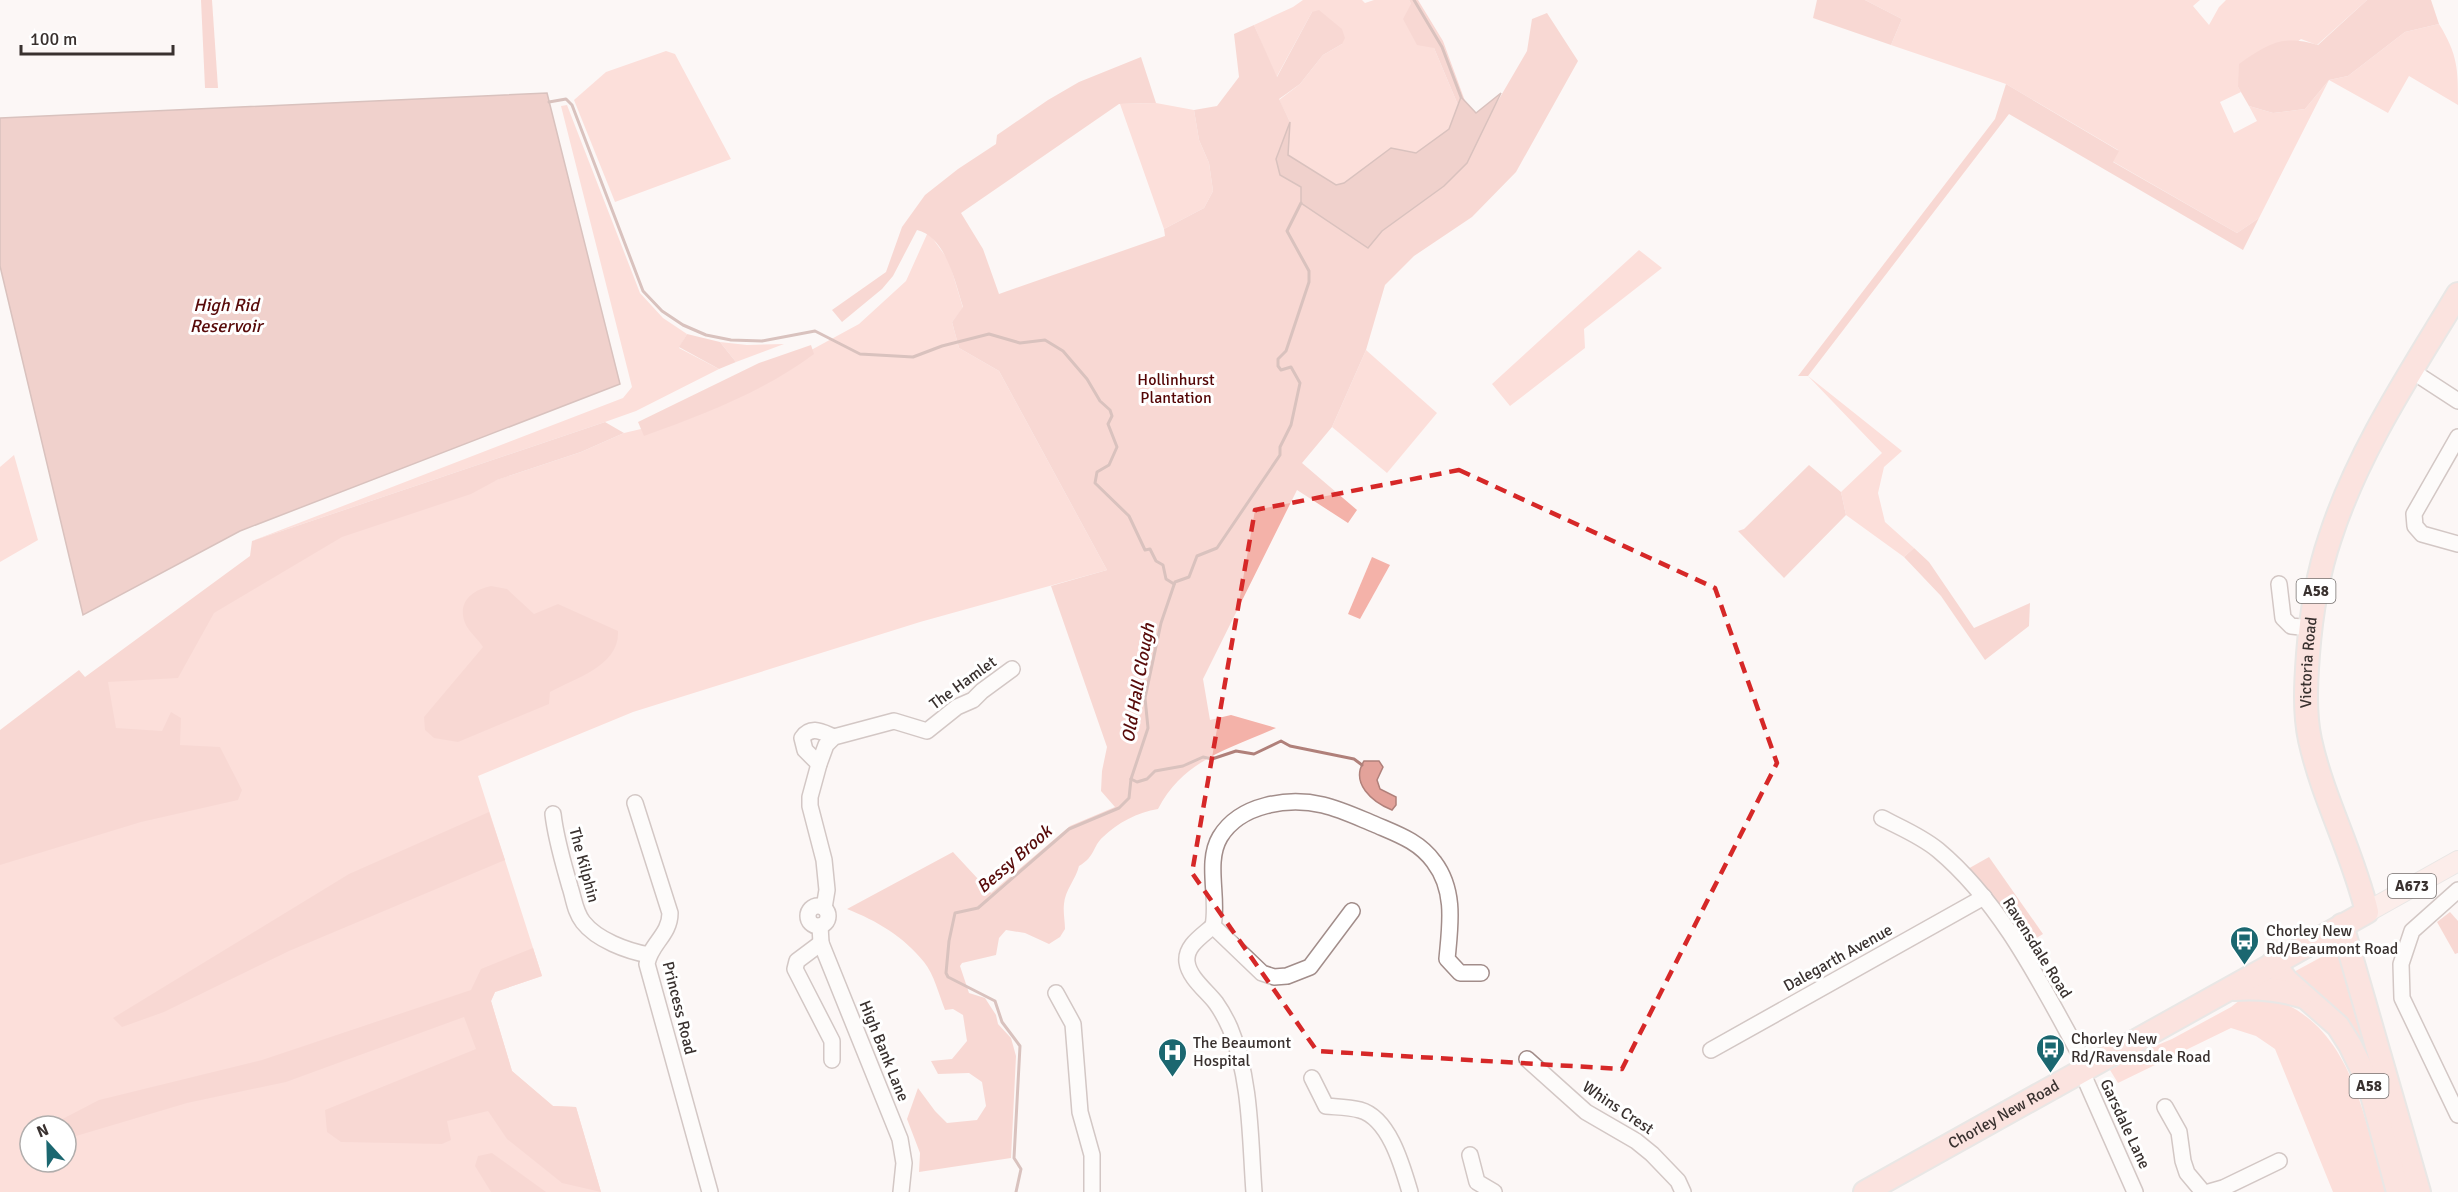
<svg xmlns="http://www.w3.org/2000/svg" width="2458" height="1192" font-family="Signika,sans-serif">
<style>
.green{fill:#fcc1b9;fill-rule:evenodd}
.forest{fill:#f4b2a9}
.water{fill:#e3a29a;stroke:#b0807a;stroke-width:1.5}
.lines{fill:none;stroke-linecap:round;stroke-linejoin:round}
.stream{stroke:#b0807a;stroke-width:3}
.minor-casing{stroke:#a28d8a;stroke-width:18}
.major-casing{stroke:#d3d2d1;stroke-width:22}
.highway-casing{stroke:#d3d2d1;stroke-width:26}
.minor{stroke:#fff;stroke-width:15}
.major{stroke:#fcdfdb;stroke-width:20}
.highway{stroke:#fac9c3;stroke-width:22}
.marked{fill:none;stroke:#d62828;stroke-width:4.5;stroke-dasharray:12 8;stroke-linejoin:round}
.labels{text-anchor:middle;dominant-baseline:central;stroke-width:6;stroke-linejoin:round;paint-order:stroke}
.shield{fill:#fff;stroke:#746f6d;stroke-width:1.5}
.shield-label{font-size:15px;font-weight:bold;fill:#39312f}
.park-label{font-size:16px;fill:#540606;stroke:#fff}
.street-label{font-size:16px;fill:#39312f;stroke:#fff}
.poi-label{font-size:16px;fill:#39312f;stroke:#fff;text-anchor:start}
.water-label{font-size:18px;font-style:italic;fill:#580b0a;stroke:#fff}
</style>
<rect width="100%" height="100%" fill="#fcf7f6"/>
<g class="green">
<path d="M1303,0h59l3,3 9,-3h35l25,48 24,57 -9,24 -33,24 -25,-5 -47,35 -8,2 -48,-30 2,-33 -11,-22 21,-16 23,-29 19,-11 -30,-32 -36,66 -22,-53 39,-18z"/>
<path d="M1865,0h335l-7,6 16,19 10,-18 7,-7h141l-50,45 -16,-6 -63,48 3,5 -21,10 14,31 23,-12 -8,-15 24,7 32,-4 24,-29 19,-4 57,-44 34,-8c19,31 19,45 19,81l-49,-29 -21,37 -59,-33 -70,138 -22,15 -125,-72 6,-11 -112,-66 -115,-39 11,-26z"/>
<path d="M666,51l9,3 56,105 -116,43 -41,-102 32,-28z"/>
<path d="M1156,103l38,7 5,30 10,23 4,28 -9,17 -40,21 -44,-125z"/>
<path d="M567,105l73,188 23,25 24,16 -8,14 40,21 -83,42 -31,11 -353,119 371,-143 9,-11 -71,-281z"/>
<path d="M928,232l21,29 14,47 -11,14 7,26 40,23 108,199 -187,52 -287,90 -155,64 64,200 -47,16 -4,9 21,70 41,35 23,1 25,85h-601v-431l280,-209 301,-100 43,-19 17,-4 172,-80 46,-25 47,-43zM30,1126h36v36h-36z"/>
<path d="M1639,250l23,18 -78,61 1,19 -75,58 -18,-22z"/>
<path d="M720,342l27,3 37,-1 -48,18z"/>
<path d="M1366,350l71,63 -50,60 -55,-46z"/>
<path d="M1808,376l94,75 -18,16 -6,26 7,29 29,26 -10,9 -58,-42 -5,-23 41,-39z"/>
<path d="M14,455l24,85 -38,22v-95z"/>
<path d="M2340,947l38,130 -88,-103z"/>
<path d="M2267,997c86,25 96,121 119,195h-53l-58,-143 -19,-13 -25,-8 -113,55 -8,-13 38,-21 24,-10 59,-32 9,-7z"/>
</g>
<g class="forest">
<path d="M201,0h11l6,88h-13z"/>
<path d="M1409,0h9l25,41 22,60 -4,-3 -3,7 -24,-57 -17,-3 -14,-26 8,-15z"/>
<path d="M1817,0h48l37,19 -11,26 -78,-27z"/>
<path d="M2367,0h64l8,24 -34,8 -57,44 -19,4 -24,29 -32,4 -24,-7 -11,-19 1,-23c29,-20 43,-30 79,-19z"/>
<path d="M1319,10l23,19 3,9 -3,6 -19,11 -23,29 -21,15 11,23 -14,37 4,16 102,56 62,-45 23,-23 18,-40 42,-72 5,-32 15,-6 31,48 -62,111 -44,45 -58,39 -29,29 -19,65 -34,77 -30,36 55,47 -9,13 -51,-33 -94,189 7,41 21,-5 45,13c-48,22 -92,31 -118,81 -20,3 -41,14 -55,28 -11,10 -7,19 -24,29 -3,13 -14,24 -15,38 -1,8 1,17 1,25l-5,8 -11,7 -24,-11 -19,-3 -7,8 -3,17 -34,8 -2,3 9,27 16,5 11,17 2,9 13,14 5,18 -5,102 -92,14 1,-19 -13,-34 11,-31 17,23 12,12 30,-3 9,-14 -4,-24 -13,-9 -31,1 -7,-13 21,-2 15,-18 -4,-26 -10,-6 -8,1c-6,-15 -11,-36 -21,-48 -21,-26 -47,-41 -77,-53l106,-57 38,41 79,-67 45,-19 -14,-16 1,-20 5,-24 -56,-161 56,-16 -108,-199 -40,-23 -7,-26 11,-15c-8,-25 -17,-70 -46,-77l-24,46 -11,13 -40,33 -10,-12 54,-38 16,-45 23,-32 33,-26 38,-25 1,-9 51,-35 31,-18 62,-25 15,46 -37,1 -158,109 22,36 16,45 166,-58 -1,-7 40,-21 9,-17 -4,-28 -10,-23 -5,-30 23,-4 22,-29 -5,-43 20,-9 23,52 35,-65z"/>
<path d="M2006,84l113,67 -6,11 124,71 22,-15 -16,32 -234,-136 -201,262h-10l197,-257z"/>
<path d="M687,334l33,8 16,20 -17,7 -40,-22z"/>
<path d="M811,345l3,9c-51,38 -110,60 -170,82l-6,-14 121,-59z"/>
<path d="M605,422l19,11 -43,19 -84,28 -26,14 -129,43 -128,76 -36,65 -70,4 8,46 46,3 9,-19 10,6 -1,27 40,2 22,43 -4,10 -97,22 -141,43v-135l79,-60 6,7 165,-121 2,-15z"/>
<path d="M1809,465l32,27 5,23 -62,63 -46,-47 6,-2z"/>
<path d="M1914,548l15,14 45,66 56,-25 -1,23 -44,34 -44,-64 -37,-39z"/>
<path d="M1372,557l18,8 -30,54 -12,-5z"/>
<path d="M491,586l16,3 27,25 24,-10 60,27c2,35 -43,47 -68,61l-1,12 -91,38 -24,-4 -9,-8 -1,-13 59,-70c-5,-8 -15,-16 -18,-24 -8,-21 7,-33 26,-37z"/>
<path d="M489,812l16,48 -216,91 -125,61 -42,15 -9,-9 236,-144z"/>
<path d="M1989,857l54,77 -18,11 -59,-75z"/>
<path d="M2450,912l8,9v32l-3,1 -18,-32z"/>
<path d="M533,948l9,28 -47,16 -4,9 21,70 41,35 23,1 25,85 -39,-9 -55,-44 -19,-28 -41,10 4,19 -9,4 -101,-2 -14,-10 -2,-22 151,-61 -12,-32 -178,65 -99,21 -121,36v-13h-17l50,-26 163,-40 209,-70 10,-21z"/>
<path d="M492,1153l54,39h-55l-16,-26 3,-10z"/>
</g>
<g class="water">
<path d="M547,93l73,291 -380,147 -157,84 -83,-349v-148z"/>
<path d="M1501,93l-34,70 -23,23 -62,45 -14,17 -67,-45v-16l-21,-12 -4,-16 14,-37 -2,33 48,30 8,-2 47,-35 25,5 33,-24 12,-32 15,16z"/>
<path d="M1364,761h15l4,6 -6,13 3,9 16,8v8l-4,5c-20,-8 -42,-27 -28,-49z"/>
</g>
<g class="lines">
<g class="stream">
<path d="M1414,0l28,47 19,50"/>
<path d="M549,102l17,-3 6,6 71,186 19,20 21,14 23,10 25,5 31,1 53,-10 45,23 53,3 29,-11 47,-12 31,9 25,-3 18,11 24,28 13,22 10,9 2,6 -4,8 9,23 -8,18 -12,7 -2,11 34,33 16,34 5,-1 6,12 7,4 3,14 8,5"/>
<path d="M1131,779l6,3 10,-3 8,-8 28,-5 20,-9 9,2 24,-8 18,3 27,-13 9,5 64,13 8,6"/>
<path d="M1016,1192l5,-23 -7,-11 6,-112 -18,-24 -7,-21 -47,-24 -2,-4 3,-32 6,-28 23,-5 91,-79 50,-21 10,-10 2,-19 17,-51 -3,-30 16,-75 14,-41 14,-5 8,-21 20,-8 63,-93v-8l11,-22 9,-42 -9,-16 -10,3 -3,-4v-7l8,-8 23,-69v-11l-22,-40 14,-28"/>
</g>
<defs>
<g id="minor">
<path d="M2412,371l46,30"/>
<path d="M2458,437l-44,77 1,12 7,8 36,10"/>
<path d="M2279,584l4,34 8,8 19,2"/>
<path d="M819,764l-14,-14 -3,-12c9,-13 20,-6 32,-1"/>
<path d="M635,803l35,110c0,22 -20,31 -23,51l63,228"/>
<path d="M553,814c3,26 10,48 17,73 4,12 5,25 13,35 14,18 44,29 66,33"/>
<path d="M1882,818c19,10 39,18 56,32 68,57 107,143 150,219"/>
<path d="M2458,890l-46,41 -11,33 1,34 56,117"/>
<circle cx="818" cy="916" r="10"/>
<path d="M824,908l3,-18 -3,-30 -14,-54v-9l9,-33 7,-19 8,-8 60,-16 33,10 30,-24 16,-7 9,-9 30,-22"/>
<path d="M1352,911l-42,56 -23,9 -13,1 -12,-4 -49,-47c6,-28 -8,-64 7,-89 20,-33 68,-40 103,-32 17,4 34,12 51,19 23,10 45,17 60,38 22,29 16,64 13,97l13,14h21"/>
<path d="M820,926l1,17 79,196 4,24 -3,29"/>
<path d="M1213,926c-11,10 -28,20 -26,36 2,16 20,29 29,41 5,7 10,16 14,25 21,50 20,110 24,164"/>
<path d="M821,943l-24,18 -2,8 37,72v19"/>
<path d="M1056,993l17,31 7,88 12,43v37"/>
<path d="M1711,1050l273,-153"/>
<path d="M1527,1059l59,53 50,29 16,13 26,27 5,11"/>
<path d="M2082,1072l53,120"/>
<path d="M1312,1078l14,28c11,1 23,1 34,4 29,8 42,55 50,82"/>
<path d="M2165,1107l14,25 4,29 4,12 16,19"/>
<path d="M1470,1155l7,27 17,10"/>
<path d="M2209,1192l14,-4 56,-27"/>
</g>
<path id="major" d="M2367,912l91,-51"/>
<g id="highway">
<path d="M2342,925l77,267"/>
<path d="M2273,963l14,18 51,45 12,19 19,39 29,108"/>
<path d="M2234,989c25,-2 44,0 67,7"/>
<path id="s1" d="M1865,1192l502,-280c-14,-59 -44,-113 -57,-172 -6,-28 -4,-59 -2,-86 3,-39 9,-78 22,-116 28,-87 81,-166 128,-244"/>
</g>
</defs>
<use href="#minor" class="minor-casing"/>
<use href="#major" class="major-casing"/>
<use href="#highway" class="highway-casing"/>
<use href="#minor" class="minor"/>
<use href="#major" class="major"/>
<use href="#highway" class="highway"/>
</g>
<path d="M0 0H2458V1192H0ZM1459,470l256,118 62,175 -155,306 -305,-18 -125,-178 63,-363z" fill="#fcf7f6" fill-opacity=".55" fill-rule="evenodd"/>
<path class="marked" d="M1459,470l256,118 62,175 -155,306 -305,-18 -125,-178 63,-363z"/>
<defs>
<symbol id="bus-pin" viewBox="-11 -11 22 30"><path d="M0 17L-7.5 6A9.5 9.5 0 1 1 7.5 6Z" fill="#1b6770" stroke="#fff"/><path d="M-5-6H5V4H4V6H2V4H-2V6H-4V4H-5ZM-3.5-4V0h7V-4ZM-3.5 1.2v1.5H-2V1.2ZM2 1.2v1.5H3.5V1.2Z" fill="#fff"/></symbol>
<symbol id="hospital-pin" viewBox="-11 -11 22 30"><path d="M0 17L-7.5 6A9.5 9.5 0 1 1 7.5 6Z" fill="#1b6770" stroke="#fff"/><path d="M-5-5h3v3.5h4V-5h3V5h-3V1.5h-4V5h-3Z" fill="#fff"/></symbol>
</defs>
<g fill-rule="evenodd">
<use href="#bus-pin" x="2228" y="924" width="33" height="45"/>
<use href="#bus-pin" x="2034" y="1032" width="33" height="45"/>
<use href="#hospital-pin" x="1156" y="1036" width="33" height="45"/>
</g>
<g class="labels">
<g class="shield">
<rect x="2296.5" y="579" width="39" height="24" rx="4.5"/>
<rect x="2388" y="874" width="48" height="24" rx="4.5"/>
<rect x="2349.5" y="1074" width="39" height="24" rx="4.5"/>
</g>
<g class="shield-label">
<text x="2316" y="591">A58</text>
<text x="2412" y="886">A673</text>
<text x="2369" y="1086">A58</text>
</g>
<g class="park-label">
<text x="1176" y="380">Hollinhurst<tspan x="1176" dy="18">Plantation</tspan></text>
</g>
<g class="street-label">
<text stroke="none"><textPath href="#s1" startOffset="834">Victoria Road</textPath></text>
<text transform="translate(963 683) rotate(-36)">The Hamlet</text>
<text transform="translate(584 865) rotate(75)">The Kilphin</text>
<text transform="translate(2037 948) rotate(58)">Ravensdale Road</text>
<text transform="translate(1838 958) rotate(-29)">Dalegarth Avenue</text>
<text transform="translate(679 1008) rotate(76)">Princess Road</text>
<text transform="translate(884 1051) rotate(68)">High Bank Lane</text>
<text transform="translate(1618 1108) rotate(34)">Whins Crest</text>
<text stroke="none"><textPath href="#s1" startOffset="159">Chorley New Road</textPath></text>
<text transform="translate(2125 1124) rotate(65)">Garsdale Lane</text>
</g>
<g class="poi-label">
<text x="2266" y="931">Chorley New<tspan x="2266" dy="18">Rd/Beaumont Road</tspan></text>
<text x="2071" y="1039">Chorley New<tspan x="2071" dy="18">Rd/Ravensdale Road</tspan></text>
<text x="1193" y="1043">The Beaumont<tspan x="1193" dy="18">Hospital</tspan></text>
</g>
<g class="water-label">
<text x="226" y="305">High Rid<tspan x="226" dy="21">Reservoir</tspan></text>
<text transform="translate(1138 683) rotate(-80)">Old Hall Clough</text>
<text transform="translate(1014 859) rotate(-41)">Bessy Brook</text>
</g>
</g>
<g transform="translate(48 1144) rotate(338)"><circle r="28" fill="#ffffff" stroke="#b0adac" stroke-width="1.5"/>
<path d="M0-4.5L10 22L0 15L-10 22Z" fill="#1b6770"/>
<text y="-9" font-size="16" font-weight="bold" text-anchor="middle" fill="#39312f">N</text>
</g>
<path d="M21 45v9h152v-9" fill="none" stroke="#39312f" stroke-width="3"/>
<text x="30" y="45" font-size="18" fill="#39312f" stroke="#ffffff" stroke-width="4.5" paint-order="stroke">100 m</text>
</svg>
